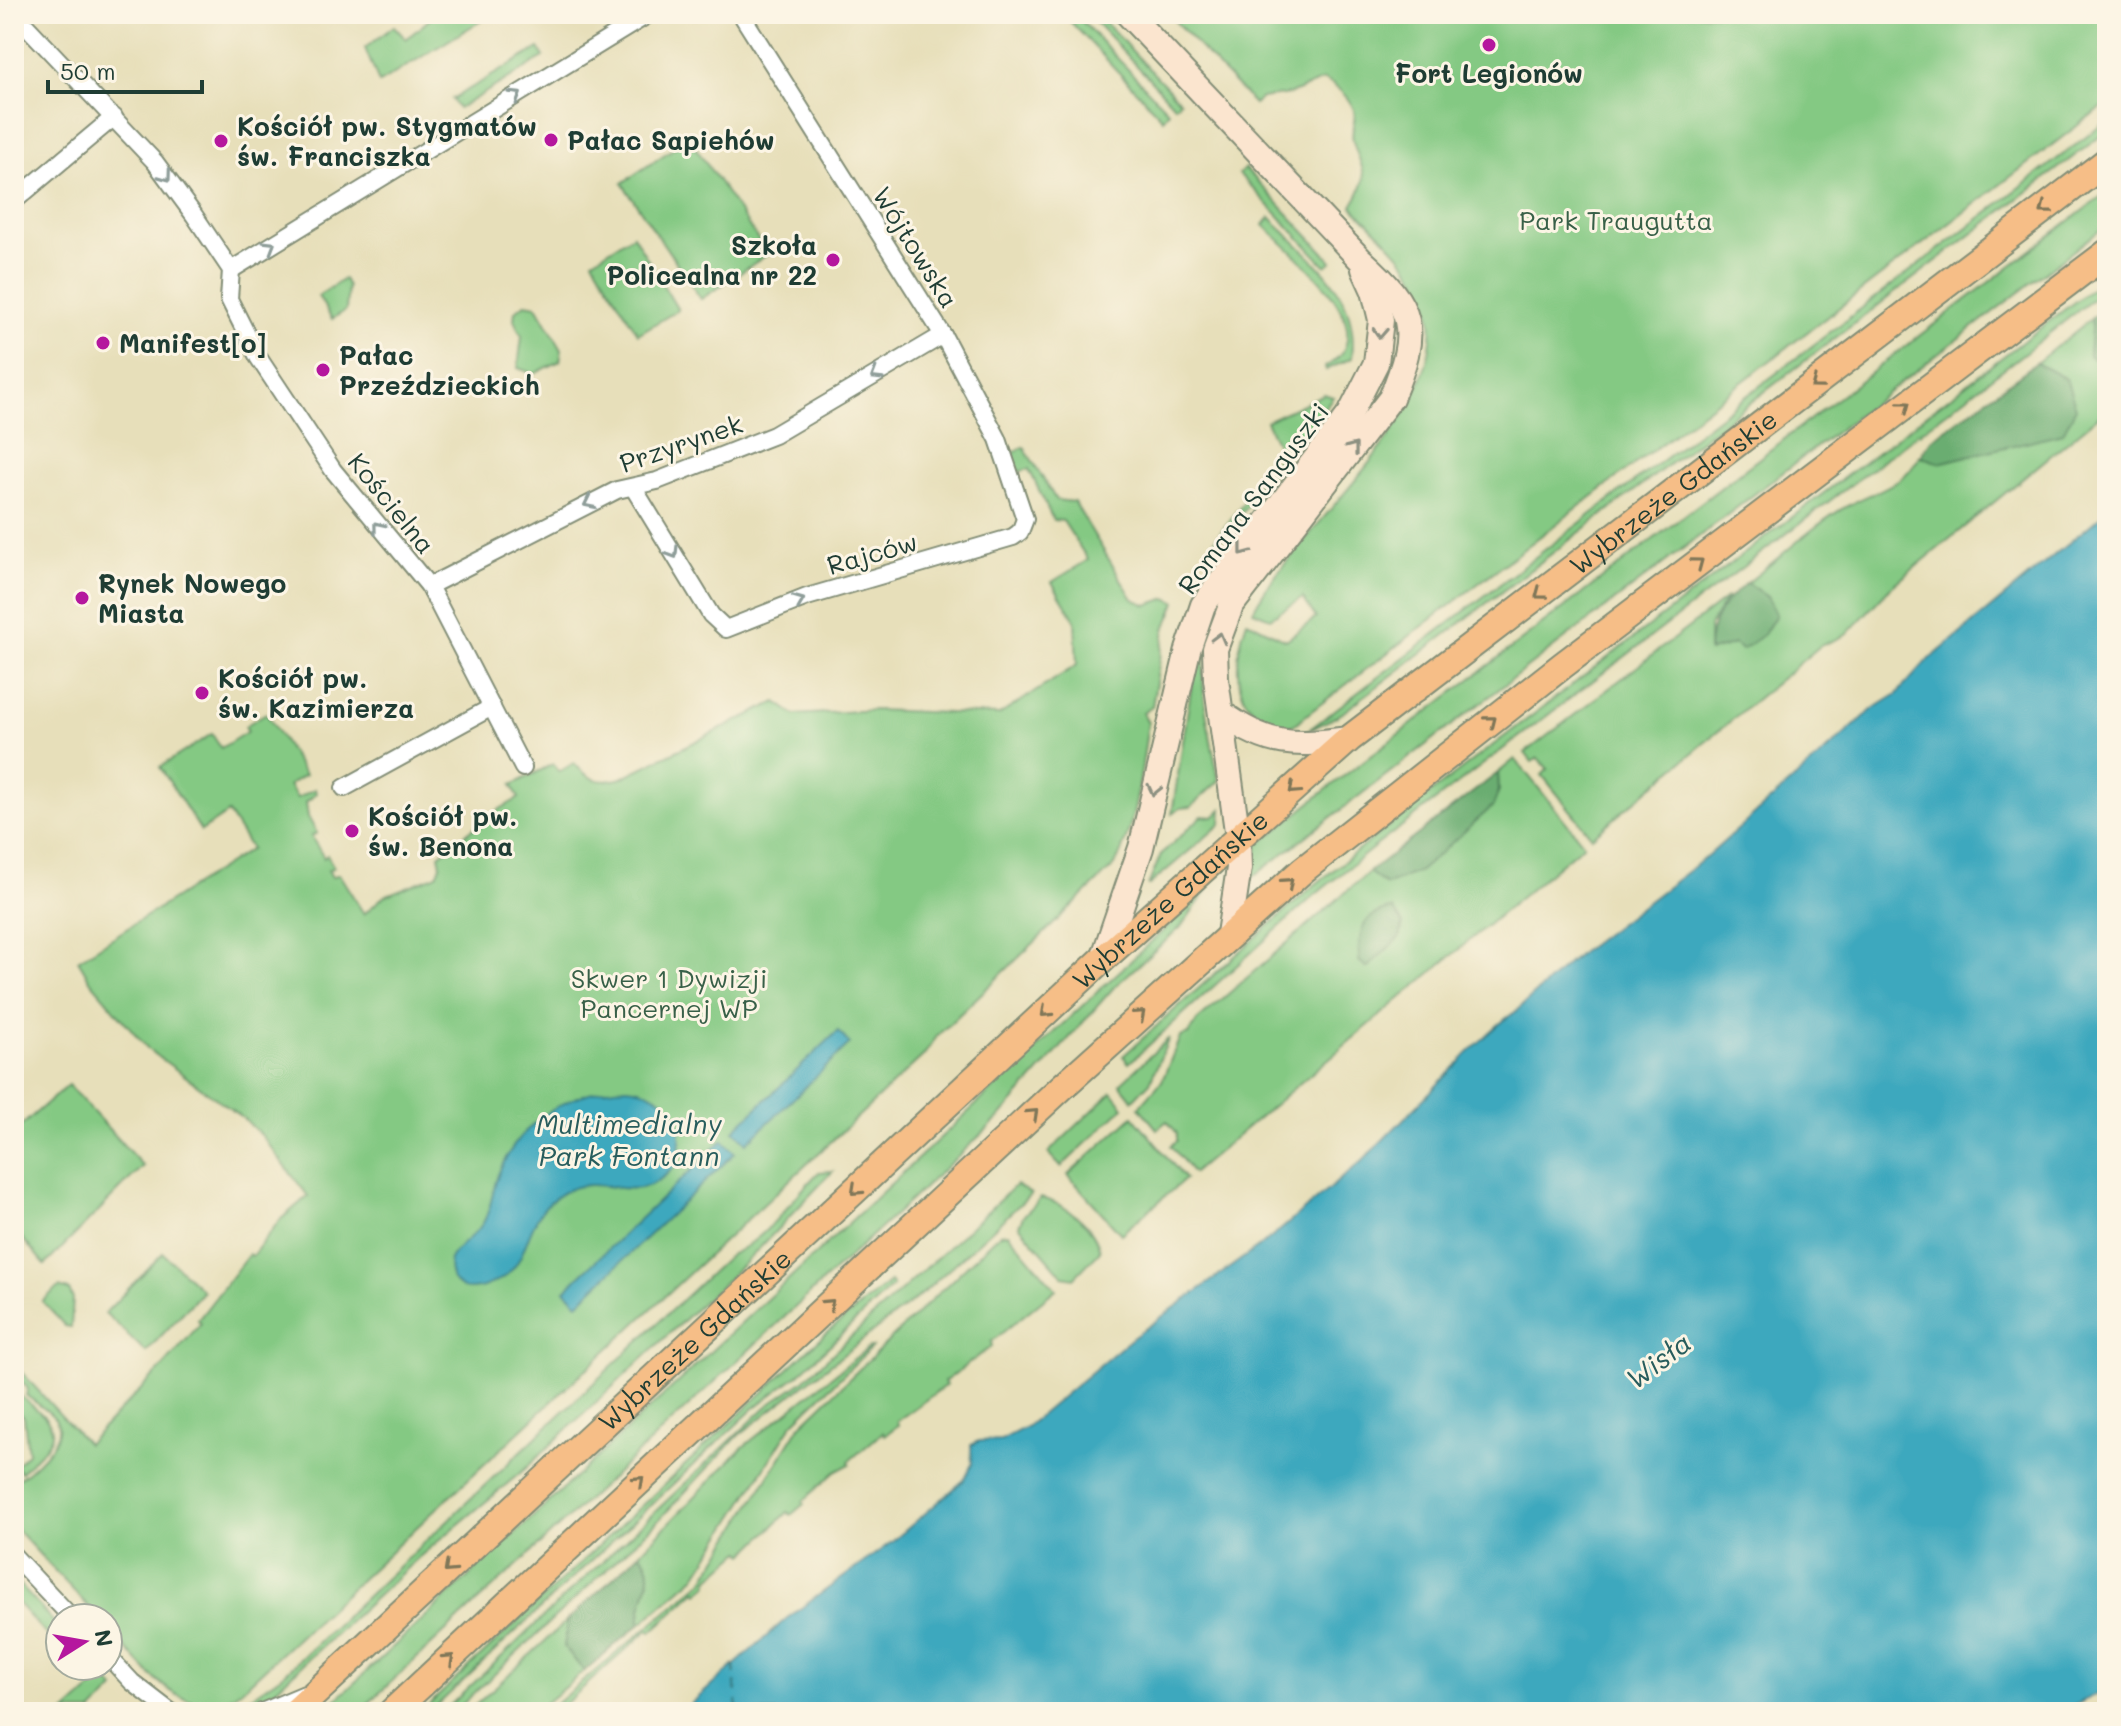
<svg xmlns="http://www.w3.org/2000/svg" width="2121" height="1726" font-family="Mali,sans-serif">
<style>
.green{fill:#84c983;stroke:#52835c;stroke-width:2}
.forest{fill:#6bad71;stroke:#457552;stroke-width:2}
.water{fill:#3ea8be;stroke:#2e7279;stroke-width:2}
.lines{fill:none;stroke-linecap:round;stroke-linejoin:round}
.ferry{stroke:#285d5d;stroke-width:2;stroke-dasharray:10 8;stroke-linecap:butt}
.street-casing{stroke:#838e77;stroke-width:20}
.secondary-casing{stroke:#838e77;stroke-width:28}
.primary-casing{stroke:#838e77;stroke-width:30}
.street{stroke:#fff;stroke-width:16}
.secondary{stroke:#fbe5cf;stroke-width:24}
.primary{stroke:#f6be87;stroke-width:26}
.oneway{stroke:#8f9e9a}
.oneway2{stroke:#807759}
.oneway3{stroke:#8d9182}
.poi-dot{fill:#b5179e;stroke:#fcf5e5;stroke-width:3}
.labels{text-anchor:middle;dominant-baseline:central;stroke-width:6;stroke-linejoin:round;paint-order:stroke}
.poi-label{font-size:26px;font-weight:bold;fill:#1f3d34;stroke:#fcf5e5;text-anchor:start}
.park-label{font-size:26px;fill:#386048;stroke:#fcf5e5}
.street-label{font-size:26px;fill:#1f3d34;stroke:#fcf5e5}
.water-label{font-size:28px;font-style:italic;fill:#285d5d;stroke:#fcf5e5}
</style>
<rect width="100%" height="100%" fill="#fcf5e5"/>
<filter id="ink" filterUnits="userSpaceOnUse"><feTurbulence type="fractalNoise" baseFrequency=".0125" numOctaves="2"/><feDisplacementMap in="SourceGraphic" scale="16" xChannelSelector="R" yChannelSelector="G"/><feConvolveMatrix kernelMatrix="1 2 1 2 8 2 1 2 1" color-interpolation-filters="sRGB"/></filter>
<filter id="wash" filterUnits="userSpaceOnUse"><feTurbulence type="fractalNoise" baseFrequency=".006" numOctaves="4" result="noise"/><feDisplacementMap in="SourceGraphic" scale="32" xChannelSelector="R" yChannelSelector="G"/><feGaussianBlur stdDeviation="1.8" result="paint"/><feColorMatrix in="noise" values="0 0 0 0 0 0 0 0 0 0 0 0 0 0 0 0 0 1.4 0 .05"/><feComposite in="paint" operator="in"/></filter>
<g filter="url(#wash)">
<rect width="100%" height="100%" fill="#e7dfba"/>
<g class="green">
<path d="M436,14h42l4,6 -103,63 -14,-35 29,-22 12,13z"/>
<path d="M1063,14h12l94,98 -6,7z"/>
<path d="M1088,14h9l83,87 -5,5z"/>
<path d="M1168,14h939v89l-815,623c-59,-5 -62,-58 -45,-105l39,19 30,-22 -13,-20 -33,20 -17,-7c42,-83 208,-206 174,-310 -13,-38 -47,-67 -75,-95 21,-32 9,-36 1,-65 -3,-10 4,-22 1,-31 -5,-13 -19,-26 -31,-30l-33,14 -29,4 -7,6z"/>
<path d="M539,48l5,9 -86,52 -6,-10z"/>
<path d="M2107,121v10l-5,4 -761,579 -35,18z"/>
<path d="M689,138l79,116 -67,45 -79,-116z"/>
<path d="M1245,168l87,93 -6,5 -87,-92z"/>
<path d="M2107,192v33l-866,661 7,-33 79,-64z"/>
<path d="M1270,217c43,46 90,73 82,141l-26,12 -1,-3c66,-37 -32,-112 -61,-142z"/>
<path d="M633,235l45,75 -40,24 -45,-74z"/>
<path d="M2107,277v11l-92,72 -642,488 -58,47 -186,168 -6,-7 188,-168 105,-84z"/>
<path d="M344,279l4,7 -2,24 -14,9 -14,-23z"/>
<path d="M525,304l12,2 25,44 -2,11 -26,13 -16,-6 4,-32 -8,-16 1,-9z"/>
<path d="M1390,305l5,19 -2,29 -15,42 -158,208c-30,61 -13,113 -1,178l-28,26 -10,1 -9,6 23,-151 12,-46 160,-214z"/>
<path d="M2092,318l-3,37 18,16v38l-218,180 -43,46 -26,11 -228,191 -50,-62 6,-6 -10,-11 -6,4 -7,-9 203,-156 -19,29v25l26,-7 7,6 22,-16 12,-20 -9,-17 -20,-14c29,-22 73,-64 104,-79 27,-15 52,-18 69,-48l19,7 127,-84 -30,-16z"/>
<path d="M1324,394l9,3 -117,149 -4,-2 69,-91 -15,-32z"/>
<path d="M1024,447l32,53 18,2 59,97 14,6 20,-7 9,4 -11,27 -13,78 -9,6 5,10c-7,48 -11,99 -33,142l-178,171 -13,19 -679,632c-6,4 -14,11 -21,14 -48,16 -88,-43 -116,-73v-10h-9l-85,-91v-46c15,-8 54,-41 42,-61 -7,-10 -21,-17 -30,-25l2,-6 -4,-5 -7,2 -3,-22 73,80 74,-75 40,-46 -3,-3 51,-66 3,2 28,-36 28,-24 -46,-60 -18,-17 -96,-70 -57,-67 -13,-22 173,-111 -23,-36 -27,18 -41,-64 52,-33 9,14 27,-17 -3,-5 21,-13 39,62 -16,10 8,13 18,-9 1,5 -10,8 2,15 9,16 -6,3 13,22 3,-3 7,12 -6,3 4,7 7,-3 25,40 20,-18 53,-21 4,-10 -2,-10 54,-42 26,-15 -7,-13 41,-21 6,8 15,-9c14,16 25,21 45,16l157,-77 19,13 80,-5 124,5 78,-50 -2,-45 -23,-38 36,-22 -25,-39 -10,-1 -24,-51 -11,3 -6,-19z"/>
<path d="M1515,759l69,85 -391,329 -22,-27 6,-5v-8l-10,-12 -10,8 -18,-22 23,-26 18,-44 9,-3 8,-13 172,-149 17,13 113,-95 -1,-17z"/>
<path d="M1222,809l-1,15 -73,62 13,-32 41,-38 12,1z"/>
<path d="M1209,888l-29,40 -65,58 -116,132 -640,594h-36z"/>
<path d="M1169,1038l-19,44 -17,18 -13,-16z"/>
<path d="M68,1085l75,81 -98,99 -31,-36v-97z"/>
<path d="M1112,1092l12,15 -63,60 -13,-14z"/>
<path d="M1133,1116l52,63 -64,55 -53,-59z"/>
<path d="M833,1171l-80,84 -228,214 -107,89 -143,132 -27,16 3,-9 33,-23 446,-419c40,-18 58,-53 89,-83z"/>
<path d="M1016,1185l15,9 -109,100 -183,141 -85,90 -200,187h-11l323,-305 38,-27z"/>
<path d="M1041,1198c25,6 54,28 59,53l-26,27 -11,-2 -44,-51 4,-9z"/>
<path d="M1008,1233l48,56 -65,53 1,4 -48,36 2,3 -49,36 1,4 -13,10 -2,-3 -34,29 1,3 -15,8 -32,29 1,3 -13,11 -3,-3 -43,42 -4,-3 -33,29 1,4 -11,9 -2,-2 -45,41 -3,-2 -91,81 -11,1 157,-131 97,-155 200,-192z"/>
<path d="M163,1253l40,38 -57,61 -41,-39z"/>
<path d="M890,1282l3,4 -94,88 -46,35 -323,303h-9l403,-377z"/>
<path d="M59,1287l10,3 4,9 -2,28 -6,-1 -23,-25z"/>
<path d="M869,1347h3l-79,76 -97,153 -56,48c-3,-27 22,-47 0,-71l103,-106z"/>
<path d="M19,1395c46,36 42,38 2,77l-6,-6 13,-13 -4,-36 -10,-9v-8z"/>
<path d="M14,1579l46,50v21l-46,-51z"/>
<path d="M568,1620l-4,27 20,24 -49,41h-67z"/>
<path d="M75,1666h19l21,23 -23,23h-26l28,-25z"/>
</g>
<g class="forest">
<path d="M2107,306v65l-18,-16 3,-37z"/>
<path d="M2036,363l30,16 10,29 -13,25 -124,30 -19,-7 11,-16z"/>
<path d="M1747,583l20,14 9,18 -12,19 -22,16 -8,-6 -25,8c0,-32 13,-50 38,-69z"/>
<path d="M1498,773l1,17 -6,16 -73,65 -34,14 -17,-13z"/>
<path d="M1393,909l10,15 -3,13 -33,31 -8,-7c-1,-28 3,-49 34,-52z"/>
<path d="M640,1553c22,24 -3,44 0,71l-56,47 -20,-24 4,-27z"/>
</g>
<g class="water">
<path d="M2107,511v1177l-44,24h-1381l104,-93 107,-78 71,-61 8,-16 -1,-19 8,-4 22,-1 25,-13 105,-88 141,-102 90,-76 99,-100c2,-5 45,-44 53,-48l66,-60 128,-97 165,-147 24,-15 27,-30z"/>
<path d="M838,1031l12,13 -103,99 -13,-13z"/>
<path d="M627,1087c45,3 65,43 46,81 -39,43 -68,2 -109,24 -9,5 -17,12 -23,20 -21,31 -13,61 -58,75 -7,2 -17,4 -24,-1 -9,-6 -11,-17 -9,-27 8,-15 24,-22 33,-36 10,-17 9,-36 17,-53 23,-51 72,-81 127,-83z"/>
<path d="M723,1140l12,13 -157,150 -13,-13z"/>
</g>
<g class="lines">
<path class="ferry" d="M734,1664l3,48"/>
</g>
</g>
<g filter="url(#ink)">
<g class="lines">
<defs>
<g id="street">
<path d="M15,14l140,148 39,53 37,55 -2,29 29,58 75,113 96,116 94,182"/>
<path d="M14,201l100,-84"/>
<path d="M231,270l418,-256"/>
<path d="M633,487l78,128 15,14 81,-32 206,-60 7,-5 5,-13 -27,-80 -55,-104 -202,-321"/>
<path d="M429,586l188,-96 40,-9 117,-46 169,-100"/>
<path d="M344,788l148,-81"/>
<path d="M14,1556l58,62"/>
<path d="M108,1656l24,26 39,30"/>
<path d="M262,1712l43,-18"/>
</g>
<g id="secondary">
<path d="M1128,14l232,245c55,49 60,70 31,139l-160,208 -16,43 1,30 22,159 1,30 -10,66"/>
<path d="M1223,714c45,33 72,32 126,25"/>
<path d="M1103,959l38,-111 47,-198 15,-45 147,-191 26,-51 5,-43 -7,-29 -10,-22"/>
</g>
<g id="primary">
<path id="s1" d="M295,1712l808,-753 246,-220 758,-578"/>
<path d="M392,1712l670,-625 241,-217 260,-205 544,-412"/>
</g>
</defs>
<use href="#street" class="street-casing"/>
<use href="#secondary" class="secondary-casing"/>
<use href="#primary" class="primary-casing"/>
<use href="#street" class="street"/>
<use href="#secondary" class="secondary"/>
<use href="#primary" class="primary"/>
</g>
<defs><path id="oneway-chevron" d="M-2-3.5L2.5 0L-2 3.5" fill="none" stroke-width="1.6" stroke-linecap="round" stroke-linejoin="round" transform="scale(2)"/></defs>
<g class="oneway">
<use href="#oneway-chevron" transform="translate(516 96) rotate(-31)"/>
<use href="#oneway-chevron" transform="translate(166 176) rotate(54)"/>
<use href="#oneway-chevron" transform="translate(270 246) rotate(-31)"/>
<use href="#oneway-chevron" transform="translate(876 375) rotate(149)"/>
<use href="#oneway-chevron" transform="translate(589 503) rotate(154)"/>
<use href="#oneway-chevron" transform="translate(378 527) rotate(-129)"/>
<use href="#oneway-chevron" transform="translate(673 553) rotate(59)"/>
<use href="#oneway-chevron" transform="translate(799 601) rotate(-22)"/>
</g>
<g class="oneway2">
<use href="#oneway-chevron" transform="translate(2045 209) rotate(143)"/>
<use href="#oneway-chevron" transform="translate(1816 384) rotate(143)"/>
<use href="#oneway-chevron" transform="translate(1905 406) rotate(-37)"/>
<use href="#oneway-chevron" transform="translate(1698 563) rotate(-37)"/>
<use href="#oneway-chevron" transform="translate(1540 594) rotate(143)"/>
<use href="#oneway-chevron" transform="translate(1491 721) rotate(-38)"/>
<use href="#oneway-chevron" transform="translate(1294 789) rotate(138)"/>
<use href="#oneway-chevron" transform="translate(1288 883) rotate(-41)"/>
<use href="#oneway-chevron" transform="translate(1046 1012) rotate(137)"/>
<use href="#oneway-chevron" transform="translate(1140 1015) rotate(-42)"/>
<use href="#oneway-chevron" transform="translate(1033 1114) rotate(-43)"/>
<use href="#oneway-chevron" transform="translate(856 1190) rotate(137)"/>
<use href="#oneway-chevron" transform="translate(829 1304) rotate(-43)"/>
<use href="#oneway-chevron" transform="translate(639 1481) rotate(-43)"/>
<use href="#oneway-chevron" transform="translate(449 1568) rotate(137)"/>
<use href="#oneway-chevron" transform="translate(449 1659) rotate(-43)"/>
</g>
<g class="oneway3">
<use href="#oneway-chevron" transform="translate(1380 333) rotate(93)"/>
<use href="#oneway-chevron" transform="translate(1353 448) rotate(-52)"/>
<use href="#oneway-chevron" transform="translate(1244 550) rotate(128)"/>
<use href="#oneway-chevron" transform="translate(1219 638) rotate(-75)"/>
<use href="#oneway-chevron" transform="translate(1154 790) rotate(103)"/>
</g>
</g>
<g class="poi-dot">
<circle cx="1489" cy="45" r="8"/>
<circle cx="551" cy="140" r="8"/>
<circle cx="221" cy="141" r="8"/>
<circle cx="833" cy="260" r="8"/>
<circle cx="103" cy="343" r="8"/>
<circle cx="323" cy="370" r="8"/>
<circle cx="82" cy="598" r="8"/>
<circle cx="202" cy="693" r="8"/>
<circle cx="352" cy="831" r="8"/>
</g>
<g class="labels">
<g class="poi-label">
<text x="1489" y="73" text-anchor="middle">Fort Legionów</text>
<text x="237" y="126">Kościół pw. Stygmatów<tspan x="237" dy="30">św. Franciszka</tspan></text>
<text x="567" y="140">Pałac Sapiehów</text>
<text x="817" y="245" text-anchor="end">Szkoła<tspan x="817" dy="30">Policealna nr 22</tspan></text>
<text x="119" y="343">Manifest[o]</text>
<text x="339" y="355">Pałac<tspan x="339" dy="30">Przeździeckich</tspan></text>
<text x="98" y="583">Rynek Nowego<tspan x="98" dy="30">Miasta</tspan></text>
<text x="218" y="678">Kościół pw.<tspan x="218" dy="30">św. Kazimierza</tspan></text>
<text x="368" y="816">Kościół pw.<tspan x="368" dy="30">św. Benona</tspan></text>
</g>
<g class="park-label">
<text x="1616" y="220">Park Traugutta</text>
<text x="669" y="978">Skwer 1 Dywizji<tspan x="669" dy="30">Pancernej WP</tspan></text>
</g>
<g class="street-label">
<text transform="translate(916 247) rotate(58)">Wójtowska</text>
<text transform="translate(681 443) rotate(-19)">Przyrynek</text>
<text stroke="none"><textPath href="#s1" startOffset="1842">Wybrzeże Gdańskie</textPath></text>
<text transform="translate(1253 498) rotate(-53)">Romana Sanguszki</text>
<text transform="translate(392 503) rotate(51)">Kościelna</text>
<text transform="translate(872 553) rotate(-16)">Rajców</text>
<text stroke="none"><textPath href="#s1" startOffset="1194">Wybrzeże Gdańskie</textPath></text>
<text stroke="none"><textPath href="#s1" startOffset="546">Wybrzeże Gdańskie</textPath></text>
</g>
<g class="water-label">
<text x="629" y="1123">Multimedialny<tspan x="629" dy="32">Park Fontann</tspan></text>
<text transform="translate(1658 1360) rotate(-37)">Wisła</text>
</g>
</g>
<rect width="2121" height="1726" fill="none" stroke="#fcf5e5" stroke-width="48"/>
<g transform="translate(84 1642) rotate(79)"><circle r="38" fill="#fcf5e5" stroke="#a4ab9e" stroke-width="2"/>
<path d="M0-6L14 30L0 20L-14 30Z" fill="#b5179e"/>
<text y="-12" font-size="22" font-weight="bold" text-anchor="middle" fill="#1f3d34">N</text>
</g>
<path d="M48 80v12h154v-12" fill="none" stroke="#1f3d34" stroke-width="4"/>
<text x="60" y="80" font-size="24" fill="#1f3d34" stroke="#fcf5e5" stroke-width="6" paint-order="stroke">50 m</text>
</svg>
